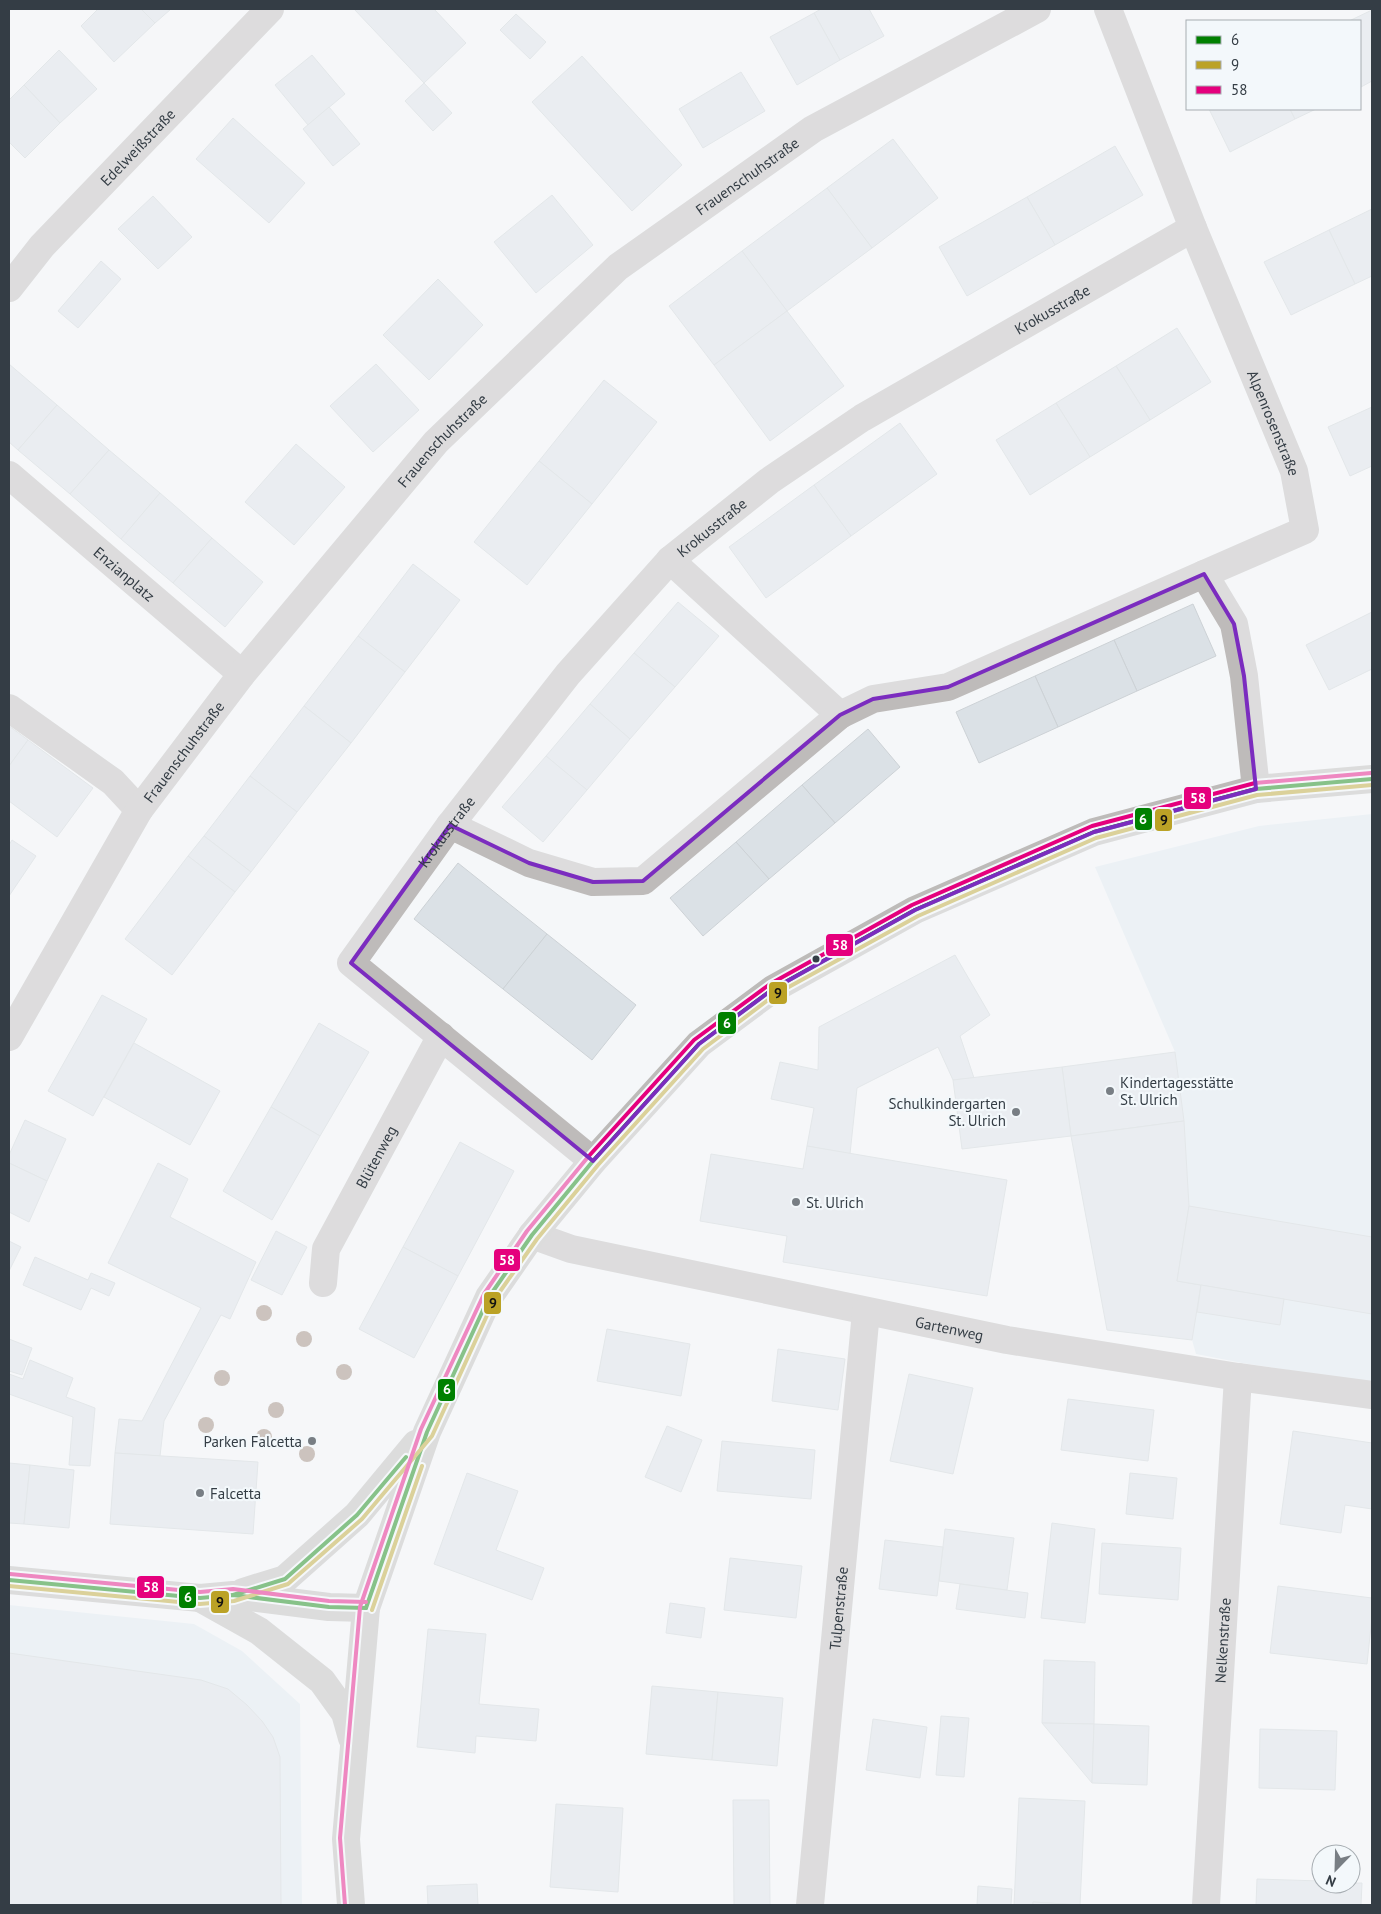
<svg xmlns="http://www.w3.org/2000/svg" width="1381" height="1914" font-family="'PT Sans',sans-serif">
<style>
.built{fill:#e1e9ef}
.building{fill:#dbe1e6;stroke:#cdd2d6}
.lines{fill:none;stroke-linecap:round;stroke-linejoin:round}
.street{stroke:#bebbba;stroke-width:28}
.secondary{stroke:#bdbbb9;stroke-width:28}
.bus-1-casing{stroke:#f3f8fb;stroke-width:8}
.bus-2-casing{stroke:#f3f8fb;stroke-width:8}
.bus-3-casing{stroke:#f3f8fb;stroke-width:8}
.bus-1{stroke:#008000;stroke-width:4}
.bus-2{stroke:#bba226;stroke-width:4}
.bus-3{stroke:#e5007d;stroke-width:4}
.tree{fill:#998476}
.marked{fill:none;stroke:#7b2cbf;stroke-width:4;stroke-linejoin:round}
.bus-dot{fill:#343d45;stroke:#f3f8fb;stroke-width:2}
.poi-dot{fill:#787e84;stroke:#f3f8fb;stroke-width:2}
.labels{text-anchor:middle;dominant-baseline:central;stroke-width:4.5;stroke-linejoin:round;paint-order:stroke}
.street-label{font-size:15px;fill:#343d45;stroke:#f3f8fb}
.poi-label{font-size:15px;fill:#343d45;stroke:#f3f8fb;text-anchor:start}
.line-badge{stroke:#f3f8fb;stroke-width:2}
.badge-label{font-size:14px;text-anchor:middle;font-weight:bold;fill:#fff}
.pale-badge-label{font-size:14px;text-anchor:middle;font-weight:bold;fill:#111}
</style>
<rect width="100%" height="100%" fill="#f5f7f9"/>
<g class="built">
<path d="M1372,814v569l-130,-20 -46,-9 -4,-14 9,-55 -24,-4 12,-76 -5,-84 -9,-69 -80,-185 164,-41z"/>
<path d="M9,1605l185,19 48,27 58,53 2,201h-293z"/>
</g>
<g class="building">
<path d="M98,9h43l14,14 -41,39 -33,-36z"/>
<path d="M141,9h30l-16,14z"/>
<path d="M354,9h80l32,34 -42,40z"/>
<path d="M821,9h48l15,27 -44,24 -26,-47z"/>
<path d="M1372,10v71l-11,6 -1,-66h-11z"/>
<path d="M814,13l26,47 -43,25 -27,-48z"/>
<path d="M516,14l30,28 -16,17 -30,-29z"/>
<path d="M59,50l38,39 -37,34 -36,-38z"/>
<path d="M312,55l33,39 -37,31 -33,-40z"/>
<path d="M582,56l100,109 -50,46 -100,-109z"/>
<path d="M741,72l24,39 -62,37 -24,-39z"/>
<path d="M424,83l28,30 -19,18 -28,-30z"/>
<path d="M24,85l36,38 -35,35 -16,-16v-42z"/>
<path d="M329,107l31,37 -27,22 -30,-37z"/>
<path d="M1209,109h81l5,10 -65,33z"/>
<path d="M1290,109h26l-21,10z"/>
<path d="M233,118l72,65 -36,40 -73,-64z"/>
<path d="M893,139l45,59 -66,50 -45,-60z"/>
<path d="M1115,146l28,49 -88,50 -28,-48z"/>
<path d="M827,188l45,60 -85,63 -45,-60z"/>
<path d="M552,195l41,50 -57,48 -42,-51z"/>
<path d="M153,196l39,41 -34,32 -40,-40z"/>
<path d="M1027,197l28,48 -88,51 -28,-49z"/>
<path d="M1372,209v67l-17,8 -26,-54z"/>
<path d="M1329,230l26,54 -64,31 -27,-53z"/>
<path d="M742,251l45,60 -73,54 -45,-59z"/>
<path d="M101,261l20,18 -43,49 -20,-17z"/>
<path d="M438,279l45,46 -54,55 -46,-45z"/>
<path d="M787,311l57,75 -74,55 -56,-76z"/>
<path d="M1177,328l34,54 -61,38 -34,-54z"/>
<path d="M9,364l48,41 -39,45 -9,-8z"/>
<path d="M376,364l43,46 -46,42 -43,-46z"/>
<path d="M1116,366l34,54 -60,37 -34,-54z"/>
<path d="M604,380l53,42 -65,82 -53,-43z"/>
<path d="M1056,403l34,54 -60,38 -34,-55z"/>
<path d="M57,405l52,45 -39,44 -52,-44z"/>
<path d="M1372,407v59l-22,10 -22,-49z"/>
<path d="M900,423l37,51 -86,62 -37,-51z"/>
<path d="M296,444l49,43 -51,58 -49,-43z"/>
<path d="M109,450l51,43 -39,46 -51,-45z"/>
<path d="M539,461l53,43 -65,81 -53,-43z"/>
<path d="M814,485l37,51 -85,62 -37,-51z"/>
<path d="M160,493l52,45 -39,45 -52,-44z"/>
<path d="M212,538l51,44 -38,45 -52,-44z"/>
<path d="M413,564l47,36 -55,72 -47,-36z"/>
<path d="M678,602l41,34 -44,51 -41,-34z"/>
<path d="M1193,604l23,52 -79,35 -23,-51z"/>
<path d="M1372,612v57l-43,21 -23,-45z"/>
<path d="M358,636l47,36 -54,71 -47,-37z"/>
<path d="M1114,640l23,51 -79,36 -23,-51z"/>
<path d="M634,653l41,34 -45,52 -40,-35z"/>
<path d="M1035,676l23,51 -79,36 -23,-51z"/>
<path d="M590,704l40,35 -43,51 -41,-34z"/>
<path d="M304,706l47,37 -54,69 -47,-36z"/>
<path d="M9,726l19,14 -19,26z"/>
<path d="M868,729l32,38 -65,56 -33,-38z"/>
<path d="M28,740l65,48 -36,49 -48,-36v-35z"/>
<path d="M546,756l41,34 -44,52 -41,-35z"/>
<path d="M250,776l47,36 -46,60 -47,-36z"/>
<path d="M802,785l33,38 -66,56 -33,-37z"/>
<path d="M204,836l47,36 -16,20 -47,-36z"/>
<path d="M12,840l24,16 -27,40v-51z"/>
<path d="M736,842l33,37 -66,57 -33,-38z"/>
<path d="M188,856l47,36 -63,83 -47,-36z"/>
<path d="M458,863l89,71 -44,55 -89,-70z"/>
<path d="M547,934l89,71 -44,55 -89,-71z"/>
<path d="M955,955l35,60 -30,21 14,42 -21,2 -15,-33 -81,41 -7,66 -43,-8 7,-38 -43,-9 9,-37 38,8 1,-43z"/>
<path d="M102,995l45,24 -54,97 -45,-25z"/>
<path d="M319,1023l50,29 -49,84 -49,-29z"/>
<path d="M134,1043l86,48 -30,54 -86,-48z"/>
<path d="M1175,1052l9,69 -113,15 -9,-69z"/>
<path d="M1062,1067l9,69 -109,13 -9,-69z"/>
<path d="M271,1107l49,29 -48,84 -49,-29z"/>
<path d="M25,1120l41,19 -19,42 -38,-18v-8z"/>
<path d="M1184,1121l5,85 -12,75 24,4 -9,55 -85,-10 -36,-194z"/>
<path d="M460,1142l54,29 -56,105 -55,-29z"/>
<path d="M807,1146l200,34 -20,116 -204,-34 4,-26 -87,-15 11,-67 92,15z"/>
<path d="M9,1163l38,18 -18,41 -20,-10z"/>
<path d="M158,1163l30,16 -18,38 86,45 -26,57 -9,-4 -57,106 -4,35 -45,-3 4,-34 23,2 59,-113 -93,-45z"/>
<path d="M1189,1206l183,31v77l-195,-33z"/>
<path d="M276,1231l31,16 -25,48 -31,-15z"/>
<path d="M9,1241l12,6 -12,24z"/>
<path d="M403,1247l55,29 -44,82 -55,-29z"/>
<path d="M35,1257l53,23 3,-7 24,10 -6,13 -18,-8 -10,22 -58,-25z"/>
<path d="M1201,1285l83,14 -4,26 -83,-13z"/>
<path d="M607,1329l83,15 -9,52 -84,-15z"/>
<path d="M9,1339l23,9 -10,27 -13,-4z"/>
<path d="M778,1349l67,10 -7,51 -66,-9z"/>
<path d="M30,1360l43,18 -7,19 29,11 -5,58 -21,-1 4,-48 -64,-23v-20l14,5z"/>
<path d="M909,1374l64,14 -20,86 -63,-13z"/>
<path d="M1068,1399l86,11 -6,51 -87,-11z"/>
<path d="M667,1426l35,14 -21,52 -36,-15z"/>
<path d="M1293,1431l79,12v66l-27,-4 -4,28 -61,-9z"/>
<path d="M722,1441l93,9 -4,49 -94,-8z"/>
<path d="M115,1453l143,9 -5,72 -143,-10z"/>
<path d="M9,1463l21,2 -6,59 -15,-1z"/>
<path d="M30,1465l44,5 -5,58 -45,-4z"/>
<path d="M467,1473l51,18 -22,59 48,18 -12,32 -98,-36z"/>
<path d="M1130,1473l47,5 -4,41 -47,-5z"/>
<path d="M1052,1523l43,6 -10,94 -44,-5z"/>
<path d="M945,1529l69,9 -7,52 -68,-9z"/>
<path d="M885,1540l58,7 -6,49 -58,-7z"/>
<path d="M1102,1543l79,5 -3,52 -79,-6z"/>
<path d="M730,1558l72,8 -6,52 -72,-8z"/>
<path d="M960,1584l68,9 -3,25 -69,-9z"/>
<path d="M1278,1586l94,12v19l-5,47 -97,-11z"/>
<path d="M670,1603l35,5 -4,30 -35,-5z"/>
<path d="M428,1629l58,5 -7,70 60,5 -3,32 -60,-5 -1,17 -58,-6z"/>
<path d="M9,1653l192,27 27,9 19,16 15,16 11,16 7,20 1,148h-272z"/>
<path d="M1044,1660l51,2 -1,62 -52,-1z"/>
<path d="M652,1686l66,6 -6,68 -66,-6z"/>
<path d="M718,1692l65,6 -6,68 -65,-6z"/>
<path d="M941,1716l28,2 -5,59 -28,-2z"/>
<path d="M873,1719l54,8 -7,51 -54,-8z"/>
<path d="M1042,1723l52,1 -2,59z"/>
<path d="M1094,1724l55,2 -2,59 -55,-2z"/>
<path d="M1260,1729l77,2 -2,59 -76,-2z"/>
<path d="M1019,1798l66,3 -5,104 -47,-3v3h-19z"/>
<path d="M733,1800h36l1,105h-36z"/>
<path d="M556,1804l67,4 -5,84 -68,-5z"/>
<path d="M1257,1879l64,2v3l41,-1 -1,22h-105z"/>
<path d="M477,1884l1,21h-50l-1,-19z"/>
<path d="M978,1886l34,3 -1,16h-34z"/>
<path d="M1033,1902l47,3h17h-64z"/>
</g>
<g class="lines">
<g class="street">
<path id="s1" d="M1108,9l85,219 101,243 11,59 -101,44 30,50 10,52 12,113"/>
<path id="s2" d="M9,288l33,-42 228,-237"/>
<path id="s3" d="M9,475l233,199"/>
<path d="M670,560l170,155"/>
<path d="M9,708l104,74 26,28"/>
<path d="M450,825l79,38 64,19 50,-1 197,-166 33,-16 75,-12 256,-113"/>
<path id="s4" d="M9,1037l130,-227 103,-136 194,-232 182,-175 195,-138 224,-120"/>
<path id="s5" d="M593,1161l-242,-198 99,-138 118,-151 102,-114 99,-79 93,-63 331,-190"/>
<path id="s6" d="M532,1235l39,14 436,91 231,37 134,18"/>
<path id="s7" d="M323,1283l3,-34 115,-213"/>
<path id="s8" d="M810,1905l56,-593"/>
<path id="s9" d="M1206,1905l32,-528"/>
</g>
<g class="secondary">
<path d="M9,1580l191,18 33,-3 96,12 37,1"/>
<path d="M243,1592l42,-13 72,-64 59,-71"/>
<path d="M200,1598l59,33 63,50 23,32 7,25"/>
<path d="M351,1905l-5,-66 20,-231 61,-176 62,-135 43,-62 61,-74 106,-117 74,-55 142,-79 179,-78 162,-43 116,-10"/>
</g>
<defs>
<g id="bus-1">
<path d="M9,1580l191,18 33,-3 96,12 37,1"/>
<path d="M233,1595l52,-16 72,-64 49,-58"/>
<path d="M366,1608l61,-176 62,-135 43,-62 61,-74 106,-117 74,-55 142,-79 179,-78 162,-43 116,-10"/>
</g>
<g id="bus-2">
<path d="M9,1586l191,18 34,-3 54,-17 74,-65 70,-83 62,-136 43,-61 61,-74 105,-116 73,-55 142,-78 178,-78 161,-43 115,-10"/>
<path d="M372,1610l50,-144"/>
</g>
<g id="bus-3">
<path d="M10,1574l190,18 33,-3 96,12 37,1"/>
<path d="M345,1905l-5,-67 20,-231 61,-178 63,-135 43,-63 61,-74 106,-117 76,-56 142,-79 180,-79 163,-43 116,-10"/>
</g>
</defs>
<use href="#bus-1" class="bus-1-casing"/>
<use href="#bus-2" class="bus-2-casing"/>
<use href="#bus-3" class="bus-3-casing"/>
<use href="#bus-1" class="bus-1"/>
<use href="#bus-2" class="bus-2"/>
<use href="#bus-3" class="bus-3"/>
</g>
<g class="tree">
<circle cx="264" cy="1313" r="8"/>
<circle cx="304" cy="1339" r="8"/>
<circle cx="344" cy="1372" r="8"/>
<circle cx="222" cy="1378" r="8"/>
<circle cx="276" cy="1410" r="8"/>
<circle cx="206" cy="1425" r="8"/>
<circle cx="264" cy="1437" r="8"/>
<circle cx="307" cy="1454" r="8"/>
</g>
<path d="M0 0H1381V1914H0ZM1204,574l30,50 10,52 12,113 -162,43 -179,78 -142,79 -74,55 -106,117 -242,-198 99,-138 79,38 64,19 50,-1 197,-166 33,-16 75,-12z" fill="#f5f7f9" fill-opacity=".55" fill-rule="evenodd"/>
<path class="marked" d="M1204,574l30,50 10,52 12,113 -162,43 -179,78 -142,79 -74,55 -106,117 -242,-198 99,-138 79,38 64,19 50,-1 197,-166 33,-16 75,-12z"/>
<circle class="bus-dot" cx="816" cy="959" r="4.5"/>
<g class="poi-dot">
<circle cx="1110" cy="1091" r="5"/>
<circle cx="1016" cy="1112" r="5"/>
<circle cx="796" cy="1202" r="5"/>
<circle cx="312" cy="1441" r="5"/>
<circle cx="200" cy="1493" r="5"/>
</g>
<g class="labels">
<g class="street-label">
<text stroke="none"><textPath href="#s2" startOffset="191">Edelweißstraße</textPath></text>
<text stroke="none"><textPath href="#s4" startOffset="1145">Frauenschuhstraße</textPath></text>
<text stroke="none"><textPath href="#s5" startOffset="1285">Krokusstraße</textPath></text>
<text stroke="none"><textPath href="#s1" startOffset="446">Alpenrosenstraße</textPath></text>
<text stroke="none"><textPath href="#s4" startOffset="740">Frauenschuhstraße</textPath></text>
<text stroke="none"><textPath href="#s5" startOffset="880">Krokusstraße</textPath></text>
<text stroke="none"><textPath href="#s3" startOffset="152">Enzianplatz</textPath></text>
<text stroke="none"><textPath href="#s4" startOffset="335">Frauenschuhstraße</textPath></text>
<text stroke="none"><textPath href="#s5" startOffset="475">Krokusstraße</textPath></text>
<text stroke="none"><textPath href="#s7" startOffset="139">Blütenweg</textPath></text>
<text stroke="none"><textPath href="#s6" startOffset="428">Gartenweg</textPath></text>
<text stroke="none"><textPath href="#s8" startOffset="298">Tulpenstraße</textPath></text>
<text stroke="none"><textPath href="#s9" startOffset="265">Nelkenstraße</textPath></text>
</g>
<g class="poi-label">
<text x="1120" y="1082">Kindertagesstätte<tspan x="1120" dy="17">St. Ulrich</tspan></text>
<text x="1006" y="1103" text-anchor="end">Schulkindergarten<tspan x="1006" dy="17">St. Ulrich</tspan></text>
<text x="806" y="1202">St. Ulrich</text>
<text x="302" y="1441" text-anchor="end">Parken Falcetta</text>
<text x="210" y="1493">Falcetta</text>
</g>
</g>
<g class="line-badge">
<rect x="1183" y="786" width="29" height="24" rx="5" fill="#e5007d"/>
<rect x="1134" y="807" width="19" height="24" rx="5" fill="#008000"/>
<rect x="1154" y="808" width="19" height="24" rx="5" fill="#bba226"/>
<rect x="825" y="933" width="29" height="24" rx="5" fill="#e5007d"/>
<rect x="768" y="981" width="20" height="24" rx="5" fill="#bba226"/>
<rect x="717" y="1011" width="20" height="24" rx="5" fill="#008000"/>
<rect x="493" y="1248" width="28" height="24" rx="5" fill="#e5007d"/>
<rect x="483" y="1291" width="19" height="24" rx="5" fill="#bba226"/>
<rect x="437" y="1378" width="19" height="24" rx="5" fill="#008000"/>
<rect x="136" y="1575" width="29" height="24" rx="5" fill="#e5007d"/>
<rect x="178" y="1585" width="19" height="24" rx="5" fill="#008000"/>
<rect x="210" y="1590" width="20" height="24" rx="5" fill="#bba226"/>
</g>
<g class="badge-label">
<text x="1198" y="803">58</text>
<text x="1143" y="824">6</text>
<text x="840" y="950">58</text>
<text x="727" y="1028">6</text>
<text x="507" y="1265">58</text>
<text x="447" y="1394">6</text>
<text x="151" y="1592">58</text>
<text x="188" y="1602">6</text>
</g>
<g class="pale-badge-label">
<text x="1164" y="825">9</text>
<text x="778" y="998">9</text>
<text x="493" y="1308">9</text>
<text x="220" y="1607">9</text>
</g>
<rect width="1381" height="1914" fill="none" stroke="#343d45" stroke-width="20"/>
<rect x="1186" y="20" width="175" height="90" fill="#f3f8fb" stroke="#a7adb2"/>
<rect x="1196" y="36" width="25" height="8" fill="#008000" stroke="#a7adb2"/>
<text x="1231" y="45" font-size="15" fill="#343d45">6</text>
<rect x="1196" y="61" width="25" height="8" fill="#bba226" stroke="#a7adb2"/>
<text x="1231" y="70" font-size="15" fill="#343d45">9</text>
<rect x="1196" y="86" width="25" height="8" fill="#e5007d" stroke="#a7adb2"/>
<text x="1231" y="95" font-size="15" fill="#343d45">58</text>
<g transform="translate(1336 1869) rotate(203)"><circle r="24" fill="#f3f8fb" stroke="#a7adb2"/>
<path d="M0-4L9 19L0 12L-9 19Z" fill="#787e84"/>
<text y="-8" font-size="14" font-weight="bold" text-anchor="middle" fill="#343d45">N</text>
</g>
</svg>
